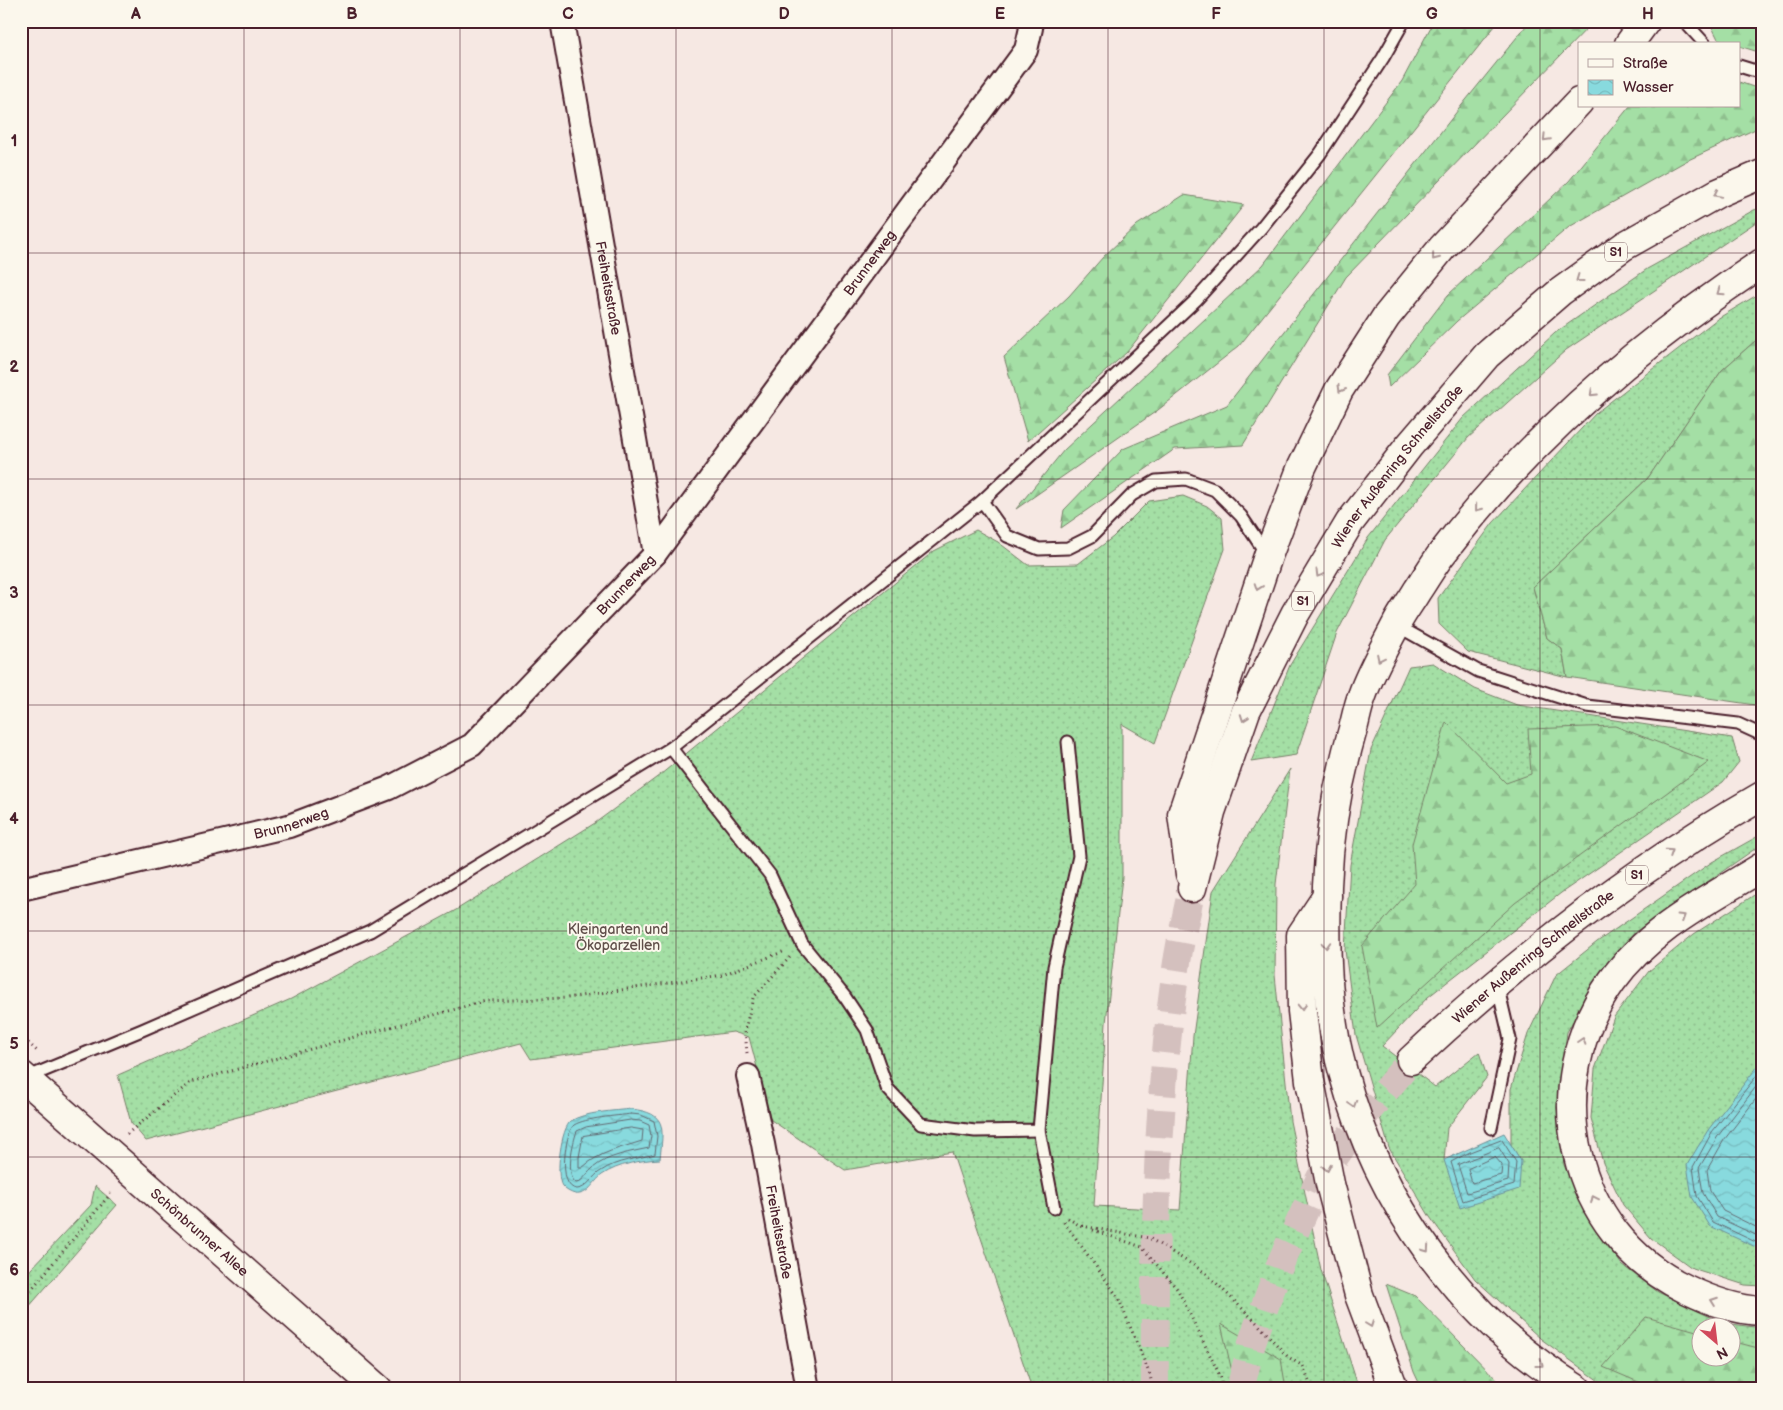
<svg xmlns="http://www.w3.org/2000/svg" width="1783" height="1410" font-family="'Balsamiq Sans',sans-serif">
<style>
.grass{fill:url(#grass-dots);stroke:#777f68;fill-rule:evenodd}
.forest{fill:url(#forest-firs);stroke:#777f68}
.water{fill:url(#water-waves);stroke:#6f8f96}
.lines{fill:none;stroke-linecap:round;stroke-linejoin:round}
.shore{stroke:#636a73;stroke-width:1}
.motorway-tunnel{stroke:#d4c0be;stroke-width:28;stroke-dasharray:28 14;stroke-linecap:butt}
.service-casing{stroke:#4a1f2b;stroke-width:15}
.minor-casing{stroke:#4a1f2b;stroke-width:26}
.secondary-casing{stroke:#4a1f2b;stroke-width:31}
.motorway-casing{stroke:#4a1f2b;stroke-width:31}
.path{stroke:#4a1f2b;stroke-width:3;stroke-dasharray:1 4;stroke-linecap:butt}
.service{stroke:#fbf7ec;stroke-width:11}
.minor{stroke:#fbf7ec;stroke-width:22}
.secondary{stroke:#fbf7ec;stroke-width:28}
.motorway{stroke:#fbf7ec;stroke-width:28}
.oneway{stroke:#ab9695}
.grid{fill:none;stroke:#4a1f2b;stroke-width:1;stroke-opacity:0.55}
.labels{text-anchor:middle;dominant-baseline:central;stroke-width:4;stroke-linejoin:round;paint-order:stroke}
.shield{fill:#fbf7ec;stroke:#7f6065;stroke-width:1}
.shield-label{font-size:12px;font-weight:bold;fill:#4a1f2b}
.street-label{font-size:14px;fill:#4a1f2b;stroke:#fbf7ec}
.park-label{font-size:14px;fill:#604f4a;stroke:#fbf7ec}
.neatline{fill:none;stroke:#4a1f2b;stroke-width:2}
.grid-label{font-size:16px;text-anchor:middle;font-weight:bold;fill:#4a1f2b}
</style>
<defs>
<pattern id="grass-dots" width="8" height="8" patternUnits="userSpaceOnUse" patternTransform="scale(1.25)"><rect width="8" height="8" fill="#a4dfa5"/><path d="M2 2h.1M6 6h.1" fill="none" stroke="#8fbf8e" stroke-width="1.8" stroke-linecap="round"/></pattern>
<pattern id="forest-firs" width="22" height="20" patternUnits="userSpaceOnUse" patternTransform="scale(1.25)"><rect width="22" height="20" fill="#a4dfa5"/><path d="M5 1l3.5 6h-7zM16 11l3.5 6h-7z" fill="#8fbf8e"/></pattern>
<pattern id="water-waves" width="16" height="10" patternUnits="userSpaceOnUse" patternTransform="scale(1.25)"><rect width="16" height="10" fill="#88dade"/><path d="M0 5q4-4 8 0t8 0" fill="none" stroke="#77bbbf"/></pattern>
</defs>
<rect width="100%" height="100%" fill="#f6e8e3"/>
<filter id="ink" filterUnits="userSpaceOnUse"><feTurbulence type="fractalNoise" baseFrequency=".02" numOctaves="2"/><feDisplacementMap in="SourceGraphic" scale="10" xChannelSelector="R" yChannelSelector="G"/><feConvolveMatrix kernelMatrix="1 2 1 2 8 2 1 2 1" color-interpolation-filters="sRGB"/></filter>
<g filter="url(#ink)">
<g class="grass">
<path d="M1762,208v10l-196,132 -98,88 -83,102 -48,93 -41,122 -45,7 39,-97 78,-127 95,-120 92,-85 92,-64 107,-59z"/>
<path d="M1762,292v43l-40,35 -74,108 -115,109 14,51 15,11 5,28 -99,-25 -29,-28 -1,-26 55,-75 104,-111 120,-93z"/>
<path d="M1183,496l24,10 15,12 3,31 -70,194 -33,-19v153l-16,146 -12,183 86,4 13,-174 20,-145 77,-122 -14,115 -1,91 15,146 31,149 38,119h-327l-80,-237 -107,18 -74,-50 -22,-83 -16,-5 -202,27 -10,-16 -375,98 -15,-18 -13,-48 173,-76 165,-89 139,-87 65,-48 274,-224 42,-21 22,12 30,23 50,-1 35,-27 36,-36z"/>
<path d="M1433,663l42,26 42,16 215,33 7,24 -16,20 -162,111 -133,104 -46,49 53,41 44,-35 8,25 -40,51 -3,32 77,1 -10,-16v-56l17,-55 28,-59 41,-33 115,-80 50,-28v10l-127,88 -39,48 -29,52 -10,76 7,57 23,52 35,48 36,27 65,31 39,5v61h-147l-16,-8 -58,-42 -66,-60 -45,-62 -41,-69 -33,-113 -11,-85 5,-85 21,-115 38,-84zM1700,1328h30v30h-30z"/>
<path d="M1762,890v396l-17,-1 -53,-17 -41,-30 -28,-33 -20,-42 -12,-45 4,-49 19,-52 35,-46 45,-37z"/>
<path d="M95,1186l22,19 -96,111v-32l10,-15 60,-64z"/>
</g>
<g class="forest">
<path d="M1434,21h65l-260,325 -81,64 -142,99 48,-59 199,-185 139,-184z"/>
<path d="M1530,21h64l-248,256 -103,168 -68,4 -114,79 3,-18 59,-61 104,-44 235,-300z"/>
<path d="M1709,21h53v32l-23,-7v-2h-5l-16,-5z"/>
<path d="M1739,82l23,8v36l-76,35 -117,66 -112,94 -68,66 -2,-12 61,-80 121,-114 61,-75h109z"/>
<path d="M1184,195l60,10 -117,147 -99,89 -24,-84 65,-61 34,-39 34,-32z"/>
<path d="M1762,335v371l-195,-29 -5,-28 -15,-11 -14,-51 115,-109 74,-108z"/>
<path d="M1446,722l60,61 25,-9 -3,-45 87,-3 94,36 -194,141 -138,125 -15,-82 53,-62 -3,-40z"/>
<path d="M1386,1284l29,12 91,93h-84l-8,-17z"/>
<path d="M1646,1317l54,15v26h30l1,-17 31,8v40h-107l-52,-22z"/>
<path d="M1221,1324l60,35 5,30h-50z"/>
</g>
<g class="water">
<path d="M1762,1064v186l-52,-24 -18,-29 -5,-32 21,-35 50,-64z"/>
<path d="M631,1109c37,4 32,19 29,50 -18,1 -42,5 -58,16 -9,7 -14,21 -27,19 -4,-1 -10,-4 -13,-8 -7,-11 -1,-58 9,-65 13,-9 44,-10 60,-12z"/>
<path d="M1504,1133l17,28 -2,28 -59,19 -16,-48z"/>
</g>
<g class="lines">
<g class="shore">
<path d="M1762,1069l-50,63 -19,35 4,29 16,26 49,23"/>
<path d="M1762,1079l-44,57 -19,32 4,25 14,24 45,21"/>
<path d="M1762,1091l-38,49 -17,30 3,21 13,20 39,19"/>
<path d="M631,1114l10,1 13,6 3,15 -2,18c-18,5 -38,6 -54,17 -8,4 -14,18 -24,18 -21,-1 -11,-59 -3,-64 11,-7 43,-9 57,-11z"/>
<path d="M631,1120l9,1 9,4 2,11 -2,12c-18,4 -41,7 -56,20 -5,4 -8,10 -14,14l-3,1c-11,-8 -3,-41 1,-52l9,-4z"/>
<path d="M631,1128l12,2 -1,11c-21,7 -43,11 -60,27h-3v-11l4,-21z"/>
<path d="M1502,1140l14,22 -2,23 -51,16 -12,-39 19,-10z"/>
<path d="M1499,1148l10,16 -1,17 -41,12 -9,-28z"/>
<path d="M1495,1157l7,8 -1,10 -29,8 -4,-14z"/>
</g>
<g class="motorway-tunnel">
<path d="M1155,1389c-1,-142 1,-287 22,-427 4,-25 10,-50 15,-74"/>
<path d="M1240,1389l13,-50 28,-77 39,-84 44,-62 47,-56"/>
</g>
<defs>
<g id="service">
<path d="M1684,21l21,23"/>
<path d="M1739,66l23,7"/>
<path d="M982,501l25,35 32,13 29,-1 24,-12 40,-41 24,-14 30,-2 29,11 26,26 26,39"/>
<path d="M1396,625l82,46 109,35 151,18 24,11"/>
<path d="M671,748l99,127 32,69 43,53 22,33 20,58 34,36 54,7 64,-1 15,-163 25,-111 -11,-114"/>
<path d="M26,1078l116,-48 228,-99 301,-183 311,-247 214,-201 65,-72 59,-74 63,-96 21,-37"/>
<path d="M1491,1128l19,-89 -13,-55"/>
<path d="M1039,1130l15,78"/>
</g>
<g id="minor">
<path id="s1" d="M562,21l93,533"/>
<path id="s2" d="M21,889l268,-63 100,-38 83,-43 183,-191 371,-504 5,-22 -2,-7"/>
<path id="s3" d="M748,1076l15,68 45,245"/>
</g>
<g id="secondary">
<path id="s4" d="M21,1075l357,314"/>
</g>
<g id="motorway">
<path d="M1629,44l17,-23"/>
<path d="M1762,867c-52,32 -113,62 -150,114 -74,104 -43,252 74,308 25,12 49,21 76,22"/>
<path d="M1190,874l-8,-60 86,-258 33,-87 38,-79 47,-73 56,-69 137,-146"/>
<path id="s5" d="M1192,888l19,-76 35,-101 49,-97 55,-92 59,-76 78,-91 73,-63 64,-46 94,-53 44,-19"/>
<path d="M1327,896l-26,39 1,76 8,70 20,103 29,111 35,94"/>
<path id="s6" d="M1411,1060c107,-100 223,-191 351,-264"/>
<path d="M1577,1389c-116,-71 -199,-186 -234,-317 -17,-60 -18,-124 -16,-186 2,-53 11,-106 26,-157 3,-11 5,-23 9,-33 8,-23 22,-48 33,-69 6,-13 15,-24 22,-36 9,-13 17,-28 27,-40 86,-113 200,-210 318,-288"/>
</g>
</defs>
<use href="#service" class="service-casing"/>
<use href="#minor" class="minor-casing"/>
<use href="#secondary" class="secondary-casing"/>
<use href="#motorway" class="motorway-casing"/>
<g class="path">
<path d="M21,1036l17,16"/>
<path d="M747,1053l-2,-23 8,-32 37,-41"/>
<path d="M127,1134l64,-52 294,-81 82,-3 155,-23 63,-24"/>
<path d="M1068,1218l14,9"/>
<path d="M1064,1222l54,75 32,78 3,14"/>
<path d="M1082,1226l67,12 57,35 51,50 31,34 15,9 9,23"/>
<path d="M1093,1230l49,17 36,43 43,88v11"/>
<path d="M21,1302l91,-110"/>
</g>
<use href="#service" class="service"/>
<use href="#minor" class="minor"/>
<use href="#secondary" class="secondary"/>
<use href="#motorway" class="motorway"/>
</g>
<defs><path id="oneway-chevron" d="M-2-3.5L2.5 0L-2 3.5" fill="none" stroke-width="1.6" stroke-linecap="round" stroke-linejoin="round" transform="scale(1.25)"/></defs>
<g class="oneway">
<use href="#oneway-chevron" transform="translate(1546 138) rotate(134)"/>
<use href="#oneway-chevron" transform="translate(1717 194) rotate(153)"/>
<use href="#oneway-chevron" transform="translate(1435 257) rotate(129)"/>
<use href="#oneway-chevron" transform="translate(1579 279) rotate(144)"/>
<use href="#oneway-chevron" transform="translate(1720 292) rotate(145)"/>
<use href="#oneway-chevron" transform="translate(1341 389) rotate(120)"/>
<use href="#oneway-chevron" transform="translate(1593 393) rotate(137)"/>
<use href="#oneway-chevron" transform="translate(1478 508) rotate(129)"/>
<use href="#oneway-chevron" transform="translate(1319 574) rotate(121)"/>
<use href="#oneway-chevron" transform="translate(1258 587) rotate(109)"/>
<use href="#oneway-chevron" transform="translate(1380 658) rotate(116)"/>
<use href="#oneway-chevron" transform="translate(1244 718) rotate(110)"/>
<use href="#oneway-chevron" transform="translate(1670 852) rotate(-33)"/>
<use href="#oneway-chevron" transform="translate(1682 917) rotate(-32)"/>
<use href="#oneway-chevron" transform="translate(1326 945) rotate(86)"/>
<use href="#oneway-chevron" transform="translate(1302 1007) rotate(88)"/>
<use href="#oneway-chevron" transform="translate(1582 1041) rotate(-72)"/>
<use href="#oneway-chevron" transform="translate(1353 1104) rotate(72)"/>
<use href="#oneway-chevron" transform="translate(1327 1168) rotate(79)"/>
<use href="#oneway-chevron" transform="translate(1594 1199) rotate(-116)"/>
<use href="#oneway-chevron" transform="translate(1426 1249) rotate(55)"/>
<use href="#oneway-chevron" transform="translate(1714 1301) rotate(-160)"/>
<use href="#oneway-chevron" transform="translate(1370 1324) rotate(69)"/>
<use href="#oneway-chevron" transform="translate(1540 1364) rotate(36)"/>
</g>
</g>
<path class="grid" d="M244,21v1368M460,21v1368M676,21v1368M892,21v1368M1108,21v1368M1324,21v1368M1540,21v1368M21,253h1741M21,479h1741M21,705h1741M21,931h1741M21,1157h1741"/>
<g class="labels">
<g class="shield">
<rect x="1605" y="242.5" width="22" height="19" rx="4"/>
<rect x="1292" y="591.5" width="22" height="19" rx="4"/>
<rect x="1626" y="865.5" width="22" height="19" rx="4"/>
</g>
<g class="shield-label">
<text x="1616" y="252">S1</text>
<text x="1303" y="601">S1</text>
<text x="1637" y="875">S1</text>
</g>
<g class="street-label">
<text stroke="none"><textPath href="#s2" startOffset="1102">Brunnerweg</textPath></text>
<text stroke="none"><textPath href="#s1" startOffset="271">Freiheitsstraße</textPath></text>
<text stroke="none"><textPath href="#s5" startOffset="474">Wiener Außenring Schnellstraße</textPath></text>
<text stroke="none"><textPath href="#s2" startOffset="698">Brunnerweg</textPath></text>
<text stroke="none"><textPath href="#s2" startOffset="278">Brunnerweg</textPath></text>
<text stroke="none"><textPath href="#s6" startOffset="160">Wiener Außenring Schnellstraße</textPath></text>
<text stroke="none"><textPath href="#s4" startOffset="238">Schönbrunner Allee</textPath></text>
<text stroke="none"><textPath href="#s3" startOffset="159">Freiheitsstraße</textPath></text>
</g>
<g class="park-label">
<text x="618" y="929">Kleingarten und<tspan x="618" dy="16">Ökoparzellen</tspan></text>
</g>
</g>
<rect width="1783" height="1410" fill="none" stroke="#fbf7ec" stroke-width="55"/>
<rect x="1578" y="42" width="162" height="65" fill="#fbf7ec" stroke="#b4a19f"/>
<rect x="1588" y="59" width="25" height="8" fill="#fbf7ec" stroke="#b4a19f"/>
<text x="1623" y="68" font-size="15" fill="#4a1f2b">Straße</text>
<rect x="1588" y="80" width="25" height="15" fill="url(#water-waves)" stroke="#b4a19f"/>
<text x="1623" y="92" font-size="15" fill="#4a1f2b">Wasser</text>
<g transform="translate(1716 1342) rotate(152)"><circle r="24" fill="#fbf7ec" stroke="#b4a19f"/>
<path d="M0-4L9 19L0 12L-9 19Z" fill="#d1495b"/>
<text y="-8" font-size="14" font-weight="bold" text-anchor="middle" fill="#4a1f2b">N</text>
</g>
<rect x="28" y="28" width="1728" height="1354" class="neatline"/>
<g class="grid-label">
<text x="136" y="19">A</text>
<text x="352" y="19">B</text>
<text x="568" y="19">C</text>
<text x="784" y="19">D</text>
<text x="1000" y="19">E</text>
<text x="1216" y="19">F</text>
<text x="1432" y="19">G</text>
<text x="1648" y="19">H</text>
<text x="14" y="146">1</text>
<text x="14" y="372">2</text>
<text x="14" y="598">3</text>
<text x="14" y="824">4</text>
<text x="14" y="1049">5</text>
<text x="14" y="1275">6</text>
</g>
</svg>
